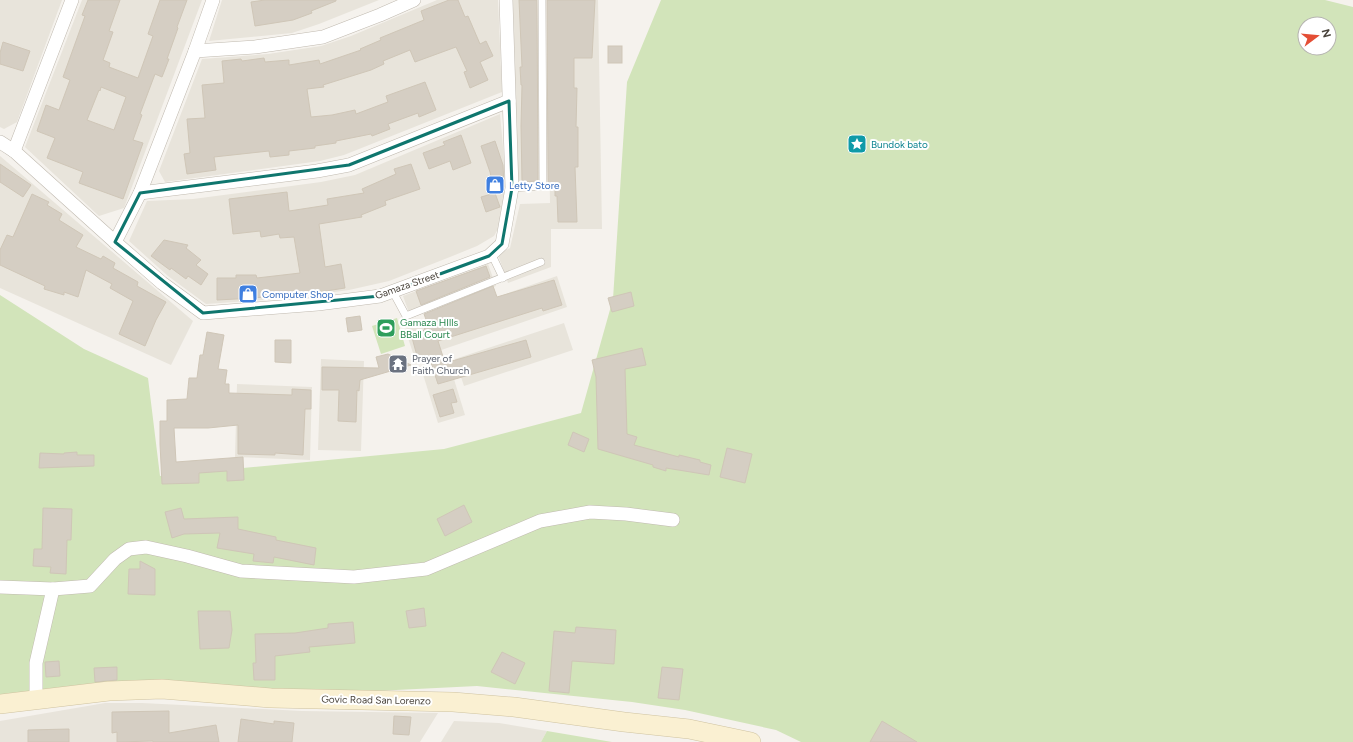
<svg xmlns="http://www.w3.org/2000/svg" width="1353" height="742" font-family="Figtree,sans-serif">
<style>
.residential{fill:#e8e4db}
.green{fill:#d2e4ba;fill-rule:evenodd}
.building{fill:#d5cec3;stroke:#cfc6b7;fill-rule:evenodd}
.lines{fill:none;stroke-linecap:round;stroke-linejoin:round}
.lane-casing{stroke:#c0bab0;stroke-width:8}
.street-casing{stroke:#c0bab0;stroke-width:14}
.secondary-casing{stroke:#cfc3a1;stroke-width:20}
.lane{stroke:#fff;stroke-width:7}
.street{stroke:#fff;stroke-width:13}
.secondary{stroke:#faf0d2;stroke-width:19}
.marked{fill:none;stroke:#0f766e;stroke-width:3;stroke-linejoin:round}
.labels{text-anchor:middle;dominant-baseline:central;stroke-width:4;stroke-linejoin:round;paint-order:stroke}
.culture-label{font-size:10px;fill:#0d838f;stroke:#fff;text-anchor:start}
.shop-label{font-size:10px;fill:#366cbe;stroke:#fff;text-anchor:start}
.street-label{font-size:10px;fill:#49433b;stroke:#fff}
.leisure-label{font-size:10px;fill:#27864d;stroke:#fff;text-anchor:start}
.worship-label{font-size:10px;fill:#5b616d;stroke:#fff;text-anchor:start}
</style>
<rect width="100%" height="100%" fill="#f5f2ed"/>
<g class="residential">
<path d="M0,0h62l-45,122 -13,7 -4,-2z"/>
<path d="M82,0h120l-78,208 -25,8 -74,-69z"/>
<path d="M222,0h157l-60,24 -27,9 -83,8z"/>
<path d="M437,0h61l4,92 -158,63 -24,6 -155,21 -6,-11 43,-112 66,-5 53,-8 30,-10z"/>
<path d="M513,0h24l3,187 -22,1z"/>
<path d="M547,0h51l4,229h-51v38l-43,16 -10,-28 12,-7 10,-44 30,-1z"/>
<path d="M500,114l5,55 2,44 -13,23 -17,10 -27,11 -61,24 -40,9 -58,8 -85,6 -38,-28 -39,-35 18,-40 46,-2 128,-17 34,-7z"/>
<path d="M0,156l193,165 -22,44 -171,-77z"/>
<path d="M488,264l8,22 -85,32 -8,-22z"/>
<path d="M557,276l10,31 -152,52 -10,-30z"/>
<path d="M564,323l9,27 -109,36 -9,-27z"/>
<path d="M321,359l43,2 -3,90 -43,-1z"/>
<path d="M449,363l16,52 -27,8 -16,-52z"/>
<path d="M237,384l75,3 -2,73 -75,-3z"/>
<path d="M105,703h37l160,8 136,2 -18,29h-420v-21z"/>
<path d="M454,721l45,2 48,8 -6,11h-100z"/>
</g>
<g class="green">
<path d="M661,0h664l28,7v735h-552l-25,-12 -91,-20 -53,-8 -155,-16 -162,8 -315,3v-402l84,54 64,29 12,98 284,-27 137,-36 32,-114 14,-217zM1305,24h24v24h-24z"/>
<path d="M397,318l8,28 -24,8 -9,-28z"/>
<path d="M547,731l65,11h-71z"/>
</g>
<g class="building">
<path d="M88,0h32l-11,31 4,1 -10,28 7,3 -1,4 29,11 15,-42 -5,-2 12,-34h27l-10,27 1,1 -11,31h2l-7,18 -7,-3 -15,40 2,1 -9,25 10,3 -20,56 -44,-16 4,-11 -36,-14 8,-20 -18,-7 9,-26 13,5 11,-30 -7,-3 22,-61 -3,-1zM101,87l25,10 -12,33 -27,-10 12,-30 1,1z"/>
<path d="M265,0h71v1l-25,10 1,2 -19,7 -38,6 -4,-24z"/>
<path d="M449,0h9l7,17 3,-1 12,28 6,-3 7,15 -13,6 8,18 -18,8 -6,-16 3,-1 -11,-24 -41,15 -5,-12 -27,11 1,3 -13,6 -48,15 1,2 -17,2 4,28 21,-2 23,-5 1,4 32,-12 -2,-6 39,-14 11,28 -17,7 -1,-4 -30,11 2,5 -18,7 -1,-2 -35,7v2l-21,3v2l-26,3v4l-19,2 -1,-6 -55,6 2,13 -29,4 -3,-20 6,-1 -3,-34 18,-1 -3,-33 22,-2 -2,-22 19,-2 1,2 22,-3 1,4 24,-2v5l30,-5 1,4 41,-14 -1,-1 21,-9 -1,-2 44,-18 -3,-9z"/>
<path d="M519,0h18l1,181 -16,1 -1,-56 1,-41h-1l-1,-18h2z"/>
<path d="M547,0h48l-3,58h-18v30h3l-1,39h2v40h-3l2,55h-19l-1,-26h-2v-13l-7,1z"/>
<path d="M3,42l27,9 -7,20 -23,-7v-11z"/>
<rect x="608" y="46" width="14" height="17"/>
<path d="M461,135l10,28 -18,7 -3,-9 -21,8 -6,-16 22,-8 -2,-3z"/>
<path d="M495,141l8,24 1,22 -10,3 -4,-18 -9,-26z"/>
<path d="M0,164l31,21 -8,12 -23,-15z"/>
<path d="M411,164l9,25 -35,12 1,4 -25,10 1,2 -43,7 6,43 16,-3 4,24 -32,5 -1,-2 -57,7 -38,2v-22h19v-3h20l1,3 43,-5 -6,-36 -14,1 -1,-4 -18,3 -1,-6 -27,3 -4,-35 58,-7 2,19 39,-6 -1,-6 37,-6 -2,-4 34,-15 -2,-5z"/>
<path d="M495,193l5,14 -14,5 -5,-15z"/>
<path d="M32,194l17,8 -2,3 15,9 -3,6 24,15 -7,12 25,12 2,-3 12,7 -2,5 25,14 -1,4 29,16 -10,18 -11,26 -26,-12 14,-33 -23,-13 2,-4 -26,-14 -8,27 -14,-5v3l-20,-6 1,-3 -45,-21v-15l7,-15 6,2z"/>
<path d="M164,240l24,5 -2,3 15,12 -5,5 12,9 -7,11 -13,-9 -2,3 -15,-11 -1,2 -19,-14z"/>
<path d="M486,266l4,11 -69,28 -5,-14z"/>
<path d="M554,280l8,25 -19,6 -1,-3 -104,33 7,22 81,-23 5,17 -93,27 -8,-24 -11,3 -8,-29 14,-4 -1,-3 4,-2 -4,-11 69,-28 4,11z"/>
<path d="M631,292l3,14 -22,6 -4,-14z"/>
<path d="M360,316l2,14 -14,2 -2,-14z"/>
<path d="M207,332l17,3 -6,34 9,1 -2,14h4v9l63,2v-6l19,1v19h-6l-2,46 -28,-2v2l-37,-1v-29l-30,3h-34l2,34 67,-5 1,23 -17,1v-10l-28,2v10l-37,1 -2,-40v-23h7v-21l20,-1 2,-21h8l3,-23h3z"/>
<path d="M275,340h16v23l-16,-1z"/>
<path d="M642,348l4,17 -21,4 2,65 10,3 -3,8 45,12v-2l21,5v2l11,3 -2,10 -43,-7v3l-13,-4v-2l-55,-16 -2,-72 -4,-17z"/>
<path d="M388,354l23,11 -51,15 -1,11 -2,-1 -1,32 -18,-1 1,-31h-17v-23l57,1 -3,-11z"/>
<path d="M453,389l4,13 -6,1 3,10 -14,4 -7,-22z"/>
<path d="M573,432l16,7 -5,13 -16,-7z"/>
<path d="M727,448l25,6 -7,29 -25,-6z"/>
<path d="M77,452v3h17v11l-55,2 1,-15 24,1v-1z"/>
<path d="M464,505l8,17 -27,14 -8,-17z"/>
<path d="M43,508l29,1 -1,31h-4l-1,34 -16,-1 1,-6 -18,-1 1,-17h8z"/>
<path d="M181,508l3,11 54,-2v12l38,8v3l40,8 -2,17 -40,-8 -1,6 -20,-2 1,-7 -37,-6 3,-15 -36,1 -12,4 -7,-26z"/>
<path d="M140,561l15,8v26l-27,-1 1,-25h11z"/>
<path d="M424,608l2,18 -17,2 -3,-17z"/>
<path d="M198,611h32l2,19 -3,18 -29,1z"/>
<path d="M353,622l2,21 -46,4 1,5 -35,4v24h-21l-1,-17h3l-1,-29 40,-1 33,-5v-4z"/>
<path d="M576,627l40,3 -2,34 -42,-3 -3,32 -20,-2 5,-60 21,2z"/>
<path d="M502,652l23,11 -10,21 -24,-12z"/>
<path d="M59,661l1,15 -14,1 -1,-15z"/>
<path d="M117,667v13l-22,2 -1,-14z"/>
<path d="M662,667l21,2 -4,31 -21,-2z"/>
<path d="M169,711v22l47,-8 3,17h-66v-1l-36,1v-10l-5,1v-21z"/>
<path d="M394,716l17,1 -2,18 -16,-1z"/>
<path d="M241,719l33,5v-3l20,2 -2,19h-54z"/>
<path d="M882,721l35,21h-47z"/>
<path d="M69,729v13h-41v-12z"/>
</g>
<g class="lines">
<defs>
<g id="lane">
<path d="M512,188l31,-2 -1,-186"/>
<path d="M491,253l12,25"/>
<path d="M393,292l13,24 135,-54"/>
</g>
<g id="street">
<path d="M195,51l60,-4 68,-10 57,-22 34,-15"/>
<path d="M0,142l14,9 101,91 47,41 41,30 115,-9 62,-8 109,-40 13,-12 10,-56 -6,-188"/>
<path d="M14,151l58,-151"/>
<path d="M140,193l177,-22 32,-6 160,-64"/>
<path d="M115,242l25,-49 55,-142 18,-51"/>
<path d="M0,587l53,2 37,-3 25,-27 14,-10 17,-2 41,9 54,15 113,6 72,-8 114,-48 50,-9 36,2 47,6"/>
<path d="M36,700v-37l17,-74"/>
</g>
<path id="secondary" d="M0,704l109,-13 53,-2 109,9 182,4 61,5 110,15 65,7 62,13"/>
</defs>
<use href="#lane" class="lane-casing"/>
<use href="#street" class="street-casing"/>
<use href="#secondary" class="secondary-casing"/>
<use href="#lane" class="lane"/>
<use href="#street" class="street"/>
<use href="#secondary" class="secondary"/>
</g>
<path class="marked" d="M509,101l3,87 -10,56 -13,12 -109,40 -177,17 -88,-71 25,-49 209,-28z"/>
<defs>
<symbol id="sight-square" viewBox="-11 -11 22 22"><rect x="-9" y="-9" width="18" height="18" rx="4" fill="#0f9aa8" stroke="#fff"/><path d="M0-6L1.8-2.2L6-1.7L2.9 1.2L3.7 5.4L0 3.3L-3.7 5.4L-2.9 1.2L-6-1.7L-1.8-2.2Z" fill="#fff"/></symbol>
<symbol id="shop-square" viewBox="-11 -11 22 22"><rect x="-9" y="-9" width="18" height="18" rx="4" fill="#3f7fe0" stroke="#fff"/><path d="M-5-2.5h2.3a2.7 3.5 0 0 1 5.4 0H5L5.5 6h-11ZM-1.5-2.5h3a1.5 2.3 0 0 0-3 0Z" fill="#fff"/></symbol>
<symbol id="stadium-square" viewBox="-11 -11 22 22"><rect x="-9" y="-9" width="18" height="18" rx="4" fill="#2e9e5b" stroke="#fff"/><path d="M0-5a6.5 5 0 1 0 0 10a6.5 5 0 1 0 0-10ZM-3.5-1.8h7v3.6h-7Z" fill="#fff"/></symbol>
<symbol id="temple-square" viewBox="-11 -11 22 22"><rect x="-9" y="-9" width="18" height="18" rx="4" fill="#6b7280" stroke="#fff"/><path d="M0-6L5-2H3V0L6.5 2.5H4V6H1.5V3h-3V6H-4V2.5H-6.5L-3 0V-2H-5Z" fill="#fff"/></symbol>
</defs>
<g fill-rule="evenodd">
<use href="#sight-square" x="846" y="133" width="22" height="22"/>
<use href="#shop-square" x="484" y="174" width="22" height="22"/>
<use href="#shop-square" x="237" y="283" width="22" height="22"/>
<use href="#stadium-square" x="375" y="317" width="22" height="22"/>
<use href="#temple-square" x="387" y="353" width="22" height="22"/>
</g>
<g class="labels">
<g class="culture-label">
<text x="871" y="144">Bundok bato</text>
</g>
<g class="shop-label">
<text x="509" y="185">Letty Store</text>
<text x="262" y="294">Computer Shop</text>
</g>
<g class="street-label">
<text transform="translate(407 285) rotate(-19)">Gamaza Street</text>
<text transform="translate(376 700) rotate(1)">Govic Road San Lorenzo</text>
</g>
<g class="leisure-label">
<text x="400" y="322">Gamaza HIlls<tspan x="400" dy="12">BBall Court</tspan></text>
</g>
<g class="worship-label">
<text x="412" y="358">Prayer of<tspan x="412" dy="12">Faith Church</tspan></text>
</g>
</g>
<g transform="translate(1317 36) rotate(74)"><circle r="19" fill="#ffffff" stroke="#b6b4b1"/>
<path d="M0-3L7 15L0 10L-7 15Z" fill="#e44e35"/>
<text y="-6" font-size="11" font-weight="bold" text-anchor="middle" fill="#49433b">N</text>
</g>
</svg>
